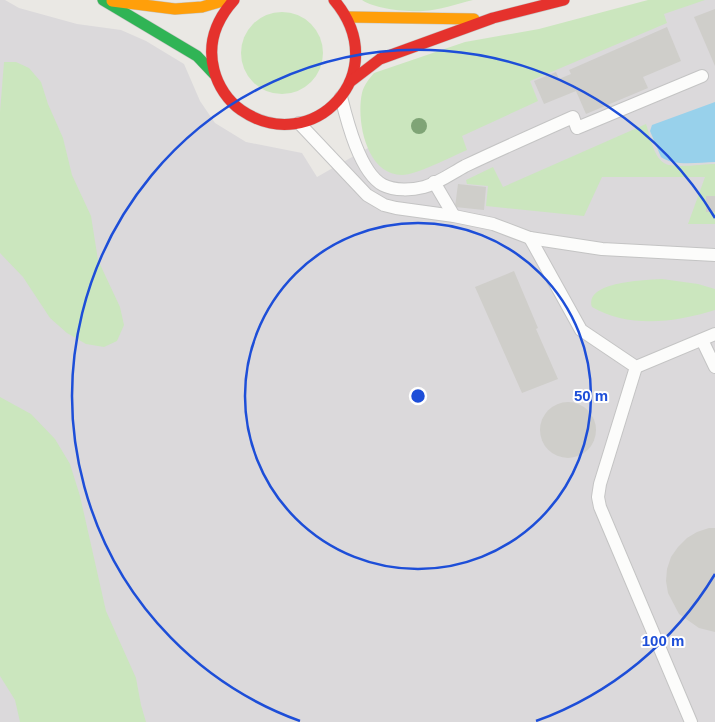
<svg xmlns="http://www.w3.org/2000/svg" width="715" height="722" font-family="Arial,sans-serif">
<style>
.industrial{fill:#dbd9db}
.green{fill:#cbe6be}
.water{fill:#98d1eb}
.building{fill:#cfceca}
.lines{fill:none;stroke-linecap:round;stroke-linejoin:round}
.lane-casing{stroke:#c4c4c4;stroke-width:14}
.fast-casing{stroke:#c6c5c3;stroke-width:12}
.slow-casing{stroke:#c6c5c3;stroke-width:12}
.jam-casing{stroke:#c6c5c3;stroke-width:12}
.lane{stroke:#fcfcfb;stroke-width:12}
.fast{stroke:#30b455;stroke-width:11}
.slow{stroke:#ff9f0a;stroke-width:11}
.jam{stroke:#e5322d;stroke-width:11}
.tree{fill:#7fa476}
.ring{fill:none;stroke:#1d4ed8;stroke-width:2.5}
.centre{fill:#1d4ed8;stroke:#fff;stroke-width:2.5}
.ring-label{font-size:15px;text-anchor:middle;font-weight:bold;fill:#1d4ed8;stroke:#fff;stroke-width:4;stroke-linejoin:round;paint-order:stroke}
</style>
<rect width="100%" height="100%" fill="#eae8e4"/>
<path class="industrial" d="M0,0h5l14,8 58,16 44,6 25,11 38,23 16,37 15,22 31,19 56,11 15,24 58,-33 289,-144h51v722h-715z"/>
<g class="green">
<path d="M362,0h111c-16,4 -34,10 -50,11 -17,1 -48,-2 -61,-11z"/>
<path d="M648,0h57l-41,14 3,9 -137,58 8,20 -76,35 5,14c-14,6 -51,25 -65,25 -36,0 -46,-55 -40,-82 2,-8 7,-14 12,-20l91,-31 74,-13z"/>
<circle cx="282" cy="53" r="41"/>
<path d="M4,62h12l13,6 12,14 7,22 15,34 9,37 19,41 7,44 22,47 4,18 -7,16 -13,6 -18,-3 -19,-11 -17,-15 -27,-41 -23,-24v-141z"/>
<path d="M646,124c4,11 7,32 18,39 9,6 40,1 51,1v60h-27l17,-47h-103l-18,39 -98,-10 2,-20 -21,-2 -1,-4 27,-13 10,20z"/>
<path d="M662,279l36,5 17,5v21c-38,12 -86,19 -123,-3 -8,-26 55,-27 70,-28z"/>
<path d="M0,397l31,17 24,25 15,25 10,32 26,115 30,67 5,27 5,17h-126l-5,-22 -15,-24z"/>
</g>
<path class="water" d="M715,102v60c-16,0 -40,5 -54,-5l-11,-26 2,-6z"/>
<g class="building">
<path d="M715,9v57l-21,-49z"/>
<path d="M667,27l14,34 -38,16 5,11 -62,26 -10,-23 -32,13 -10,-23 22,-9 3,7 12,-5 -2,-4z"/>
<path d="M458,184l28,3 -2,23 -29,-3z"/>
<rect x="706" y="196" width="9" height="16"/>
<path d="M514,271l24,57 -2,1 22,50 -36,14 -47,-106z"/>
<circle cx="568" cy="430" r="28"/>
<path d="M709,528h6v104l-16,-4 -20,-14 -11,-21 -2,-12 1,-12 4,-12 7,-10 9,-9 10,-6z"/>
</g>
<g class="lines">
<defs>
<g id="lane">
<path d="M341,97c6,24 19,76 42,88 12,6 29,5 41,2 15,-4 28,-14 41,-21 36,-17 72,-33 108,-49l4,11 125,-52"/>
<path d="M299,123l68,72 17,10 12,3 58,8 39,8 37,14 72,11 113,6"/>
<path d="M434,182l20,34"/>
<path d="M530,238l51,92 55,37 79,-33"/>
<path d="M702,340l13,27"/>
<path d="M636,367l-36,117 -2,13 2,10 91,215"/>
</g>
<path id="fast" d="M103,0l94,56 17,18"/>
<g id="slow">
<path d="M112,1l63,8 27,-2 24,-7"/>
<path d="M348,17l126,2"/>
</g>
<g id="jam">
<path d="M234,0c-18,20 -27,43 -20,70 4,16 14,31 27,40 71,49 155,-37 93,-110"/>
<path d="M350,82l30,-23 113,-41 71,-18"/>
</g>
</defs>
<use href="#lane" class="lane-casing"/>
<use href="#fast" class="fast-casing"/>
<use href="#slow" class="slow-casing"/>
<use href="#jam" class="jam-casing"/>
<use href="#lane" class="lane"/>
<use href="#fast" class="fast"/>
<use href="#slow" class="slow"/>
<use href="#jam" class="jam"/>
</g>
<circle class="tree" cx="419" cy="126" r="8"/>
<g class="ring">
<circle cx="418" cy="396" r="173"/>
<path d="M715 574A346 346 0 0 1 536 721M300 721A346 346 0 1 1 715 218"/>
</g>
<circle cx="418" cy="396" r="8" class="centre"/>
<g class="ring-label">
<text x="591" y="401">50 m</text>
<text x="663" y="646">100 m</text>
</g>
</svg>
